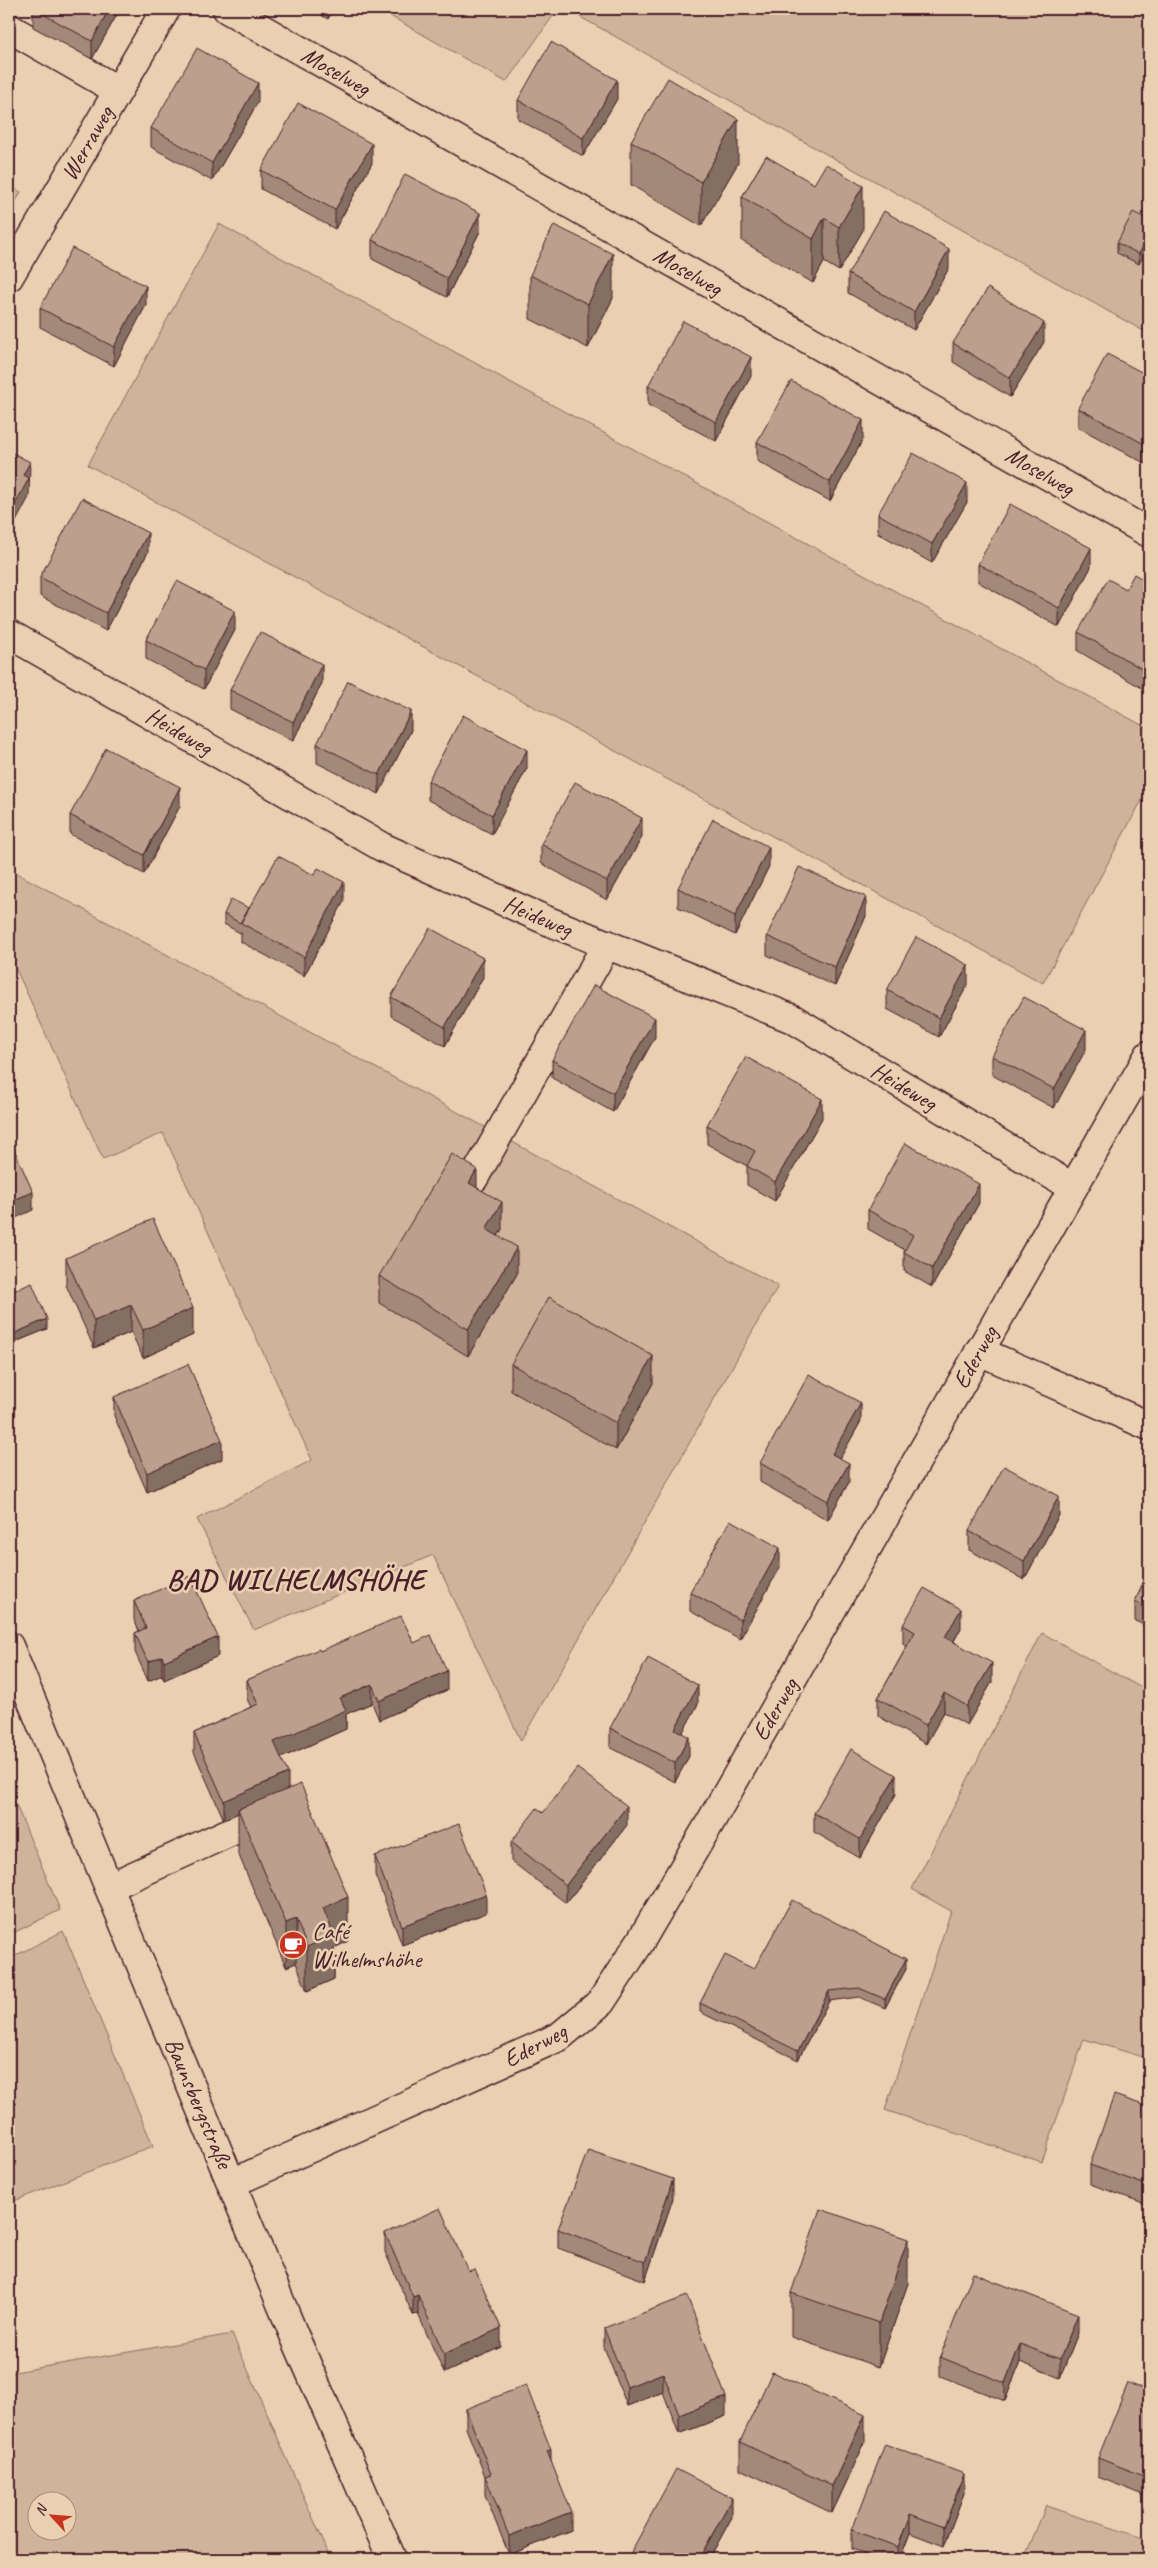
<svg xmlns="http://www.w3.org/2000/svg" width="1158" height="2568" font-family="Caveat,sans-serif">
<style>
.green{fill:#cfb49b;stroke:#8c6a63;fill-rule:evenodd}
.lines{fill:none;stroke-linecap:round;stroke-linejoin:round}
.minor-casing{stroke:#4a1f2b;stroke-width:31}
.major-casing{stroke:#4a1f2b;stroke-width:31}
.minor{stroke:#e9d0b1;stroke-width:28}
.major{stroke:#e9d0b1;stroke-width:28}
.wall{fill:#a28978;stroke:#4a1f2b}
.shaded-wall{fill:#846f62;stroke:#4a1f2b}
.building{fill:#bc9f8c;stroke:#4a1f2b}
.labels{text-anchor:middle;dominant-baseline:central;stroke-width:5;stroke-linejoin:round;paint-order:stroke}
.street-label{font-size:24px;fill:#4a1f2b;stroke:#e9d0b1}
.poi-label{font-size:24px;fill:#4a1f2b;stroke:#e9d0b1;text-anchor:start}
.district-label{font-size:29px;font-weight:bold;letter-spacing:1px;fill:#4a1f2b;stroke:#e9d0b1}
</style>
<rect width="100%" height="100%" fill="#e9d0b1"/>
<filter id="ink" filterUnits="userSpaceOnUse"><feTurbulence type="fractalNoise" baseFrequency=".02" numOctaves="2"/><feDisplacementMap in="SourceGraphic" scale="10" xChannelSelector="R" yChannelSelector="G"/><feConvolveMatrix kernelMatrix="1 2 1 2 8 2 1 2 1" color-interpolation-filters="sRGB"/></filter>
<g filter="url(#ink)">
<g class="green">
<path d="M378,9h180l-52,73z"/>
<path d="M566,9h568l15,9v316z"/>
<path d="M9,186l12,6 -12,22z"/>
<path d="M219,224l930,505v58l-106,196 -955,-518z"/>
<path d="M9,869l769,417 -257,455 -88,-186 -179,75 -57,-111 115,-59 -149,-327 -60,26 -94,-205z"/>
<path d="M1042,1633l107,59v347l-6,18 -59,-18 -42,123 -157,-52 66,-199 -39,-22z"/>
<path d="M9,1788l51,122 -51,25z"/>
<path d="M63,1931l90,215 -144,57v-244z"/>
<path d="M232,2334l99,225h-322v-186zM38,2500h30v30h-30z"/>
<path d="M1046,2506l103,34v19h-125z"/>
</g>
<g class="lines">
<defs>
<g id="minor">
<path d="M227,9l922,524"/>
<path d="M9,28l108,62"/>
<path d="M9,277l157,-268"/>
<path d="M9,634l373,213 166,74 245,98 279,168"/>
<path d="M474,1178l133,-234"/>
<path d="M979,1351l170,75"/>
<path d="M109,1887l163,-74"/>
<path d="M232,2183l327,-146 42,-35 39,-60 71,-121 438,-766"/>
</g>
<path id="major" d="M9,1646l285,689 98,224"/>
</defs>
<use href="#minor" class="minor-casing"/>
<use href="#major" class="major-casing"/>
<use href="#minor" class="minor"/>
<use href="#major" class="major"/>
</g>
<g class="wall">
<path d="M33,9h86v2l-27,48 -59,-32z"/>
<path d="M310,9h23l-5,10z"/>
<path d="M617,99l-34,57 -65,-37v-19z"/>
<path d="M258,102l-46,79 -61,-34v-19z"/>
<path d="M631,141l107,22 -37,63 -70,-41z"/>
<path d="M766,156l97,74 -24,41 -15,-9 -11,21 -71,-42v-44z"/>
<path d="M372,163l-37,66 -74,-40v-19z"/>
<path d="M1149,220l-10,44 -22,-11v-10z"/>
<path d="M480,231l-33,66 -75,-38v-19z"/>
<path d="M949,268l-35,62 -66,-37v-19z"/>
<path d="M530,275l83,23 -25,50 -58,-29z"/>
<path d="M146,305l-32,61 -74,-39v-19z"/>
<path d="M1044,342l-34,55 -57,-35v-19z"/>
<path d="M751,376l-35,65 -68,-36v-19z"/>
<path d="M1149,376v82l-3,6 -68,-37v-19z"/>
<path d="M863,439l-33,62 -73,-40v-19z"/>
<path d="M967,502l-35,61 -54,-30v-19z"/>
<path d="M148,552l-42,79 -66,-35v-19z"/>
<path d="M978,564l113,3 -32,60 -81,-45z"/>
<path d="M1149,583v109l-71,-41v-19z"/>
<path d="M235,630l-31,59 -58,-30v-19z"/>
<path d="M322,683l-29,58 -63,-32v-19z"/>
<path d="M411,730l-32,64 -62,-31v-19z"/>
<path d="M527,768l-35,66 -64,-34v-19z"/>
<path d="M180,806l-36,68 -74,-40v-19z"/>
<path d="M642,837l-35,63 -66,-37v-19z"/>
<path d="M769,866l-34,69 -57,-28v-19z"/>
<path d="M344,901l-40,75 -63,-34v-10l-1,1 -16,-9v-10l25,-6z"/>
<path d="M866,916l-31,70 -68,-31v-19z"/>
<path d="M483,977l-38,69 -54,-30v-19z"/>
<path d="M968,984l-29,53 -52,-28v-19z"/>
<path d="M655,1037l-42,75 -61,-34v-18z"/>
<path d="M1086,1049l-32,59 -62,-33v-19z"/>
<path d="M822,1118l-47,83 -28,-16v-19l-40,-22v-19z"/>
<path d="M477,1187l25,42 -4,7 19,38 -49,82 -89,-53v-27z"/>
<path d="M979,1203l-47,84 -28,-16v-19l1,-2 -37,-21v-19z"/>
<path d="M66,1258l127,77 -50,23 -12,-26 -37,16 -28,-63z"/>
<path d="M9,1293l38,36 -34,14 -4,-10z"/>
<path d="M511,1364l142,19 -37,67 -105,-59z"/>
<path d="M114,1397l108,62 -75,33 -33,-76z"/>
<path d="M861,1421l-21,37 9,24 -21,38 -68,-38v-19z"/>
<path d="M1059,1515l-35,65 -55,-30v-19z"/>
<path d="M780,1567l-40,72 -50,-28v-19z"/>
<path d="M1149,1568v59l-14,-6v-19z"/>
<path d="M134,1601l84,55 -54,24 -2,-5 -14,6 -13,-29v-19l4,-2 -5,-11z"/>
<path d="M903,1625l58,3 -7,13 38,41 -25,43 -23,-13 -18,32 -48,-28v-18l29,-52 -4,-2z"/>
<path d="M414,1643l33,47 -68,30 -7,-17 -26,11v15l-65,29 7,31 60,152 -14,7v31l-27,12 -11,-28 -10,4 -48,-114v-40l-14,7 -30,-68v-19l57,-26 -4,-8v-19l73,-29z"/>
<path d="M698,1704l-16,29 7,23 -14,26 -65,-35v-19z"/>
<path d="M896,1794l-36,64 -46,-26v-19z"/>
<path d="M543,1813l84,12 -61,78 -55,-42v-19z"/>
<path d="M375,1856l111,57 -84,32 -27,-70z"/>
<path d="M754,1969h152l-21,39 -26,-11 -30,4 -31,59 -98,-48v-9z"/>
<path d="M1149,2107v98l-59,-21v-19z"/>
<path d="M673,2198l-28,83 -87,-33v-19z"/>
<path d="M385,2233l116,114 -57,26 -26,-59 -5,1 -28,-63z"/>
<path d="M908,2283l-29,84 -88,-30v-44z"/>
<path d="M604,2328l122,88 -47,18 -16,-42 -36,14 -23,-59z"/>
<path d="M1078,2333l-18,45 -40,-16 -15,39 -65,-25v-19z"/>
<path d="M1149,2391v106l-51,-20v-19z"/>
<path d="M466,2409l85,54 20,67 -62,25 -24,-60v-19l-19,-48z"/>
<path d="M740,2442h125l-33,71 -92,-44z"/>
<path d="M964,2493l-20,53 -34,-13 -10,26h-19l-29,-10v-19z"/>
<path d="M732,2517l-23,42h-79v-5z"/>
</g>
<g class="shaded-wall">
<path d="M109,9h10v2l-27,48v-18z"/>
<path d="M328,9h5l-5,10z"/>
<path d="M617,80v19l-34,57v-18z"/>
<path d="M258,83v19l-46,79v-18z"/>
<path d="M738,119v44l-37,63v-44z"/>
<path d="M372,144v19l-37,66v-19z"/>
<path d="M863,186v44l-24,41v-44z"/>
<path d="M480,213v18l-33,66v-19z"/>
<path d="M824,218v44l-11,21v-44z"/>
<path d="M1149,235v9l-10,20v-10z"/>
<path d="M949,249v19l-35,62v-18z"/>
<path d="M613,254v44l-25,50v-44z"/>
<path d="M146,286v19l-32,61v-19z"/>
<path d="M1044,323v19l-34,55v-19z"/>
<path d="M751,357v19l-35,65v-19z"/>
<path d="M863,420v19l-33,62v-19z"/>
<path d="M1149,439v19l-3,6v-19z"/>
<path d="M30,462l-1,35 -20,38v-19l14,-41z"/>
<path d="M967,483v19l-35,61v-19z"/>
<path d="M148,533v19l-42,79v-18z"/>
<path d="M1091,548v19l-32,60v-19z"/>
<path d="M235,611v19l-31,59v-19z"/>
<path d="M322,664v19l-29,58v-19z"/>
<path d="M411,711v19l-32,64v-19z"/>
<path d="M527,750v18l-35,66v-19z"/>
<path d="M180,787v19l-36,68v-19z"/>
<path d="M642,818v19l-35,63v-19z"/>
<path d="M769,847v19l-34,69v-19z"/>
<path d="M344,882v19l-40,75v-19z"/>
<path d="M866,897v19l-31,70v-19z"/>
<path d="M483,958v19l-38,69v-19z"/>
<path d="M968,965v19l-29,53v-19z"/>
<path d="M655,1018v19l-42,75v-19z"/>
<path d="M1086,1030v19l-32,59v-19z"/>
<path d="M822,1099v19l-47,83v-19z"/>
<path d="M477,1169v28l-8,-14z"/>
<path d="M979,1184v19l-47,84v-19z"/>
<path d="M33,1192v18l-24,11v-19z"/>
<path d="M502,1202v27l-16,27v-27z"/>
<path d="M517,1247v27l-49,82v-27z"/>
<path d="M131,1305v27l-37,16v-27z"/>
<path d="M193,1308v27l-50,23v-28z"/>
<path d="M47,1319v10l-34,14v-9z"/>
<path d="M653,1356v27l-37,67v-27z"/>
<path d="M861,1403v18l-29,52v-19z"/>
<path d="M222,1440v19l-75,33v-19z"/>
<path d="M849,1463v19l-21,38v-19z"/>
<path d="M1059,1496v19l-35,65v-19z"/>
<path d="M780,1548v19l-40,72v-19z"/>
<path d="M961,1609v19l-16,28v-19z"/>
<path d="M218,1637v19l-54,24v-19z"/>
<path d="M162,1656v19l-14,6v-19z"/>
<path d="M992,1663v19l-25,43v-19z"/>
<path d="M447,1671v19l-68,30v-19z"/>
<path d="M372,1684v19l-26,11v15l-72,32v-19l66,-44z"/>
<path d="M698,1685v19l-23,43v-18z"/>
<path d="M944,1693v19l-18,32v-19z"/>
<path d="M689,1737v19l-14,26v-19z"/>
<path d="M288,1773v19l-50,17v4l-14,7v-19z"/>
<path d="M896,1775v19l-36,64v-19z"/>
<path d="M627,1806v19l-61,78v-18z"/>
<path d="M486,1894v19l-84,32v-19z"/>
<path d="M348,1897v44l-14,7v31l-27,12v-44l16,-39z"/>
<path d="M296,1919v44l-10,4v-44z"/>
<path d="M906,1959v10l-21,39v-9z"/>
<path d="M829,1991v10l-31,59v-9z"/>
<path d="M673,2179v19l-28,83v-19z"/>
<path d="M908,2239v44l-29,84v-44z"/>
<path d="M418,2295v19l-5,1v-18z"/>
<path d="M1078,2314v19l-18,45v-19z"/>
<path d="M501,2328v19l-57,26v-19z"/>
<path d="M1020,2344v18l-15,39v-18z"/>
<path d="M663,2373v19l-36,14v-19z"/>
<path d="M726,2397v19l-47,18v-19z"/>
<path d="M865,2415v27l-33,71v-27z"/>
<path d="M551,2450v18l-4,-17z"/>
<path d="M964,2474v19l-20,53v-19z"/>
<path d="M732,2498v19l-23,42h-10z"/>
<path d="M571,2512v18l-62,25v-19z"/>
<path d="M910,2514v19l-10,26h-2v-12z"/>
</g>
<g class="building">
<path d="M34,9h75l-17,32z"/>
<path d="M551,42l66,38 -34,58 -65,-38z"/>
<path d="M197,48l61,35 -46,80 -61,-35z"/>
<path d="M668,78l70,41 -37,63 -70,-41z"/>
<path d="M298,103l74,41 -37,66 -74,-40z"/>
<path d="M766,156l48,28 12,-20 37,22 -24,41 -15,-9 -11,21 -71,-42z"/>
<path d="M405,174l75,39 -33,65 -75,-38z"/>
<path d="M884,211l65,38 -35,63 -66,-38z"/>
<path d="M1133,212l16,8v15l-10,19 -22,-11z"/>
<path d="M554,225l59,29 -25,50 -58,-29z"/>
<path d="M72,248l74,38 -32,61 -74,-39z"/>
<path d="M988,288l56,35 -34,55 -57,-35z"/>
<path d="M683,321l68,36 -35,65 -68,-36z"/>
<path d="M1107,354l42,22v63l-3,6 -68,-37z"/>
<path d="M791,381l72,39 -33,62 -73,-40z"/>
<path d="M9,451l21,11 -7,13 6,3 -20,38z"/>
<path d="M913,453l54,30 -35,61 -54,-30z"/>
<path d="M82,498l66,35 -42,80 -66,-36z"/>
<path d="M1010,504l81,44 -32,60 -81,-44z"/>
<path d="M1134,574l15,9v90l-71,-41 30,-53 18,10z"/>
<path d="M177,581l58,30 -31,59 -58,-30z"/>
<path d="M260,632l62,32 -29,58 -63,-32z"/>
<path d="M348,681l63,30 -32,64 -62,-31z"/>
<path d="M463,715l64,35 -35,65 -64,-34z"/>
<path d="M106,748l74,39 -36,68 -74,-40z"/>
<path d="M575,782l67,36 -35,63 -66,-37z"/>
<path d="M713,819l56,28 -34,69 -57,-28z"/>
<path d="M278,856l36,19 4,-7 26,14 -40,75 -63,-34z"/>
<path d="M799,867l67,30 -31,70 -68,-31z"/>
<path d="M231,899l18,9 -9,15 -16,-9z"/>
<path d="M430,928l53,30 -38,69 -54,-30z"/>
<path d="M916,937l52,28 -29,53 -52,-28z"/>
<path d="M594,985l61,33 -42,75 -61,-33z"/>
<path d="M1024,997l62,33 -32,59 -62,-33z"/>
<path d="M746,1057l76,42 -47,83 -28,-16 8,-15 -48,-26z"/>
<path d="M9,1138l24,54 -24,10z"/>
<path d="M905,1143l74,41 -47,84 -28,-16 9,-17 -45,-25z"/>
<path d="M452,1154l25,15 -8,14 33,19 -16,27 31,18 -49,82 -89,-53z"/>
<path d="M153,1219l40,89 -50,22 -12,-25 -37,16 -28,-63z"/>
<path d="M32,1283l15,36 -34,15 -4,-11v-30z"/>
<path d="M549,1297l104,59 -37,67 -105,-59z"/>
<path d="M188,1364l34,76 -75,33 -33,-76z"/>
<path d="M809,1374l52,29 -29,51 17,9 -21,38 -68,-38z"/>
<path d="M1004,1466l55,30 -35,65 -55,-30z"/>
<path d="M730,1520l50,28 -40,72 -50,-28z"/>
<path d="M1149,1568v40l-14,-6z"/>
<path d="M190,1576l28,61 -54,24 -2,-5 -14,6 -13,-29 11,-5 -12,-27z"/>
<path d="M924,1588l37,21 -16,28 47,26 -25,43 -23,-13 -18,32 -48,-27 37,-66 -12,-7z"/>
<path d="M401,1616l13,27 17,-8 16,36 -68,30 -7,-17 -32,14 6,12 -72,32 14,31 -64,28 -30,-68 64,-29 -11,-24 72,-31 1,2z"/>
<path d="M648,1658l50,27 -23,44 14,8 -14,26 -65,-35z"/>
<path d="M851,1749l45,26 -36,64 -46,-26z"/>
<path d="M577,1768l50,38 -61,79 -55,-43 26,-34 6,5z"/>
<path d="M301,1784l47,113 -25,11 11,27 -27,12 -11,-28 -10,4 -48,-114z"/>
<path d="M459,1824l27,70 -84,32 -27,-70z"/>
<path d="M792,1900l114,59 -21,40 -26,-11 -30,3 -31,60 -98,-48 25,-48 29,14z"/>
<path d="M1114,2095l35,12v79l-59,-21z"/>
<path d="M588,2150l85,29 -28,83 -87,-33z"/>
<path d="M440,2208l28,63 7,-2 26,59 -57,26 -26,-59 -5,2 -28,-64z"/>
<path d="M820,2209l88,30 -29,84 -88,-30z"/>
<path d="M973,2273l105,41 -18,45 -40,-15 -15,39 -65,-26z"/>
<path d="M687,2296l39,101 -47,18 -16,-42 -36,14 -23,-59z"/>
<path d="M772,2372l93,43 -33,71 -92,-44z"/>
<path d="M1128,2383l21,8v87l-51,-20z"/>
<path d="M526,2385l25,65 -4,1 24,61 -62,24 -24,-60 6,-2 -25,-65z"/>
<path d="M885,2444l79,30 -20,53 -34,-13 -12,33 -46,-17z"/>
<path d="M676,2469l56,29 -33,61h-60l-9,-5z"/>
</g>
</g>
<defs>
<symbol id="cafe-disc" viewBox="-11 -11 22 22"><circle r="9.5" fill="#c8321e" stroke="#e9d0b1"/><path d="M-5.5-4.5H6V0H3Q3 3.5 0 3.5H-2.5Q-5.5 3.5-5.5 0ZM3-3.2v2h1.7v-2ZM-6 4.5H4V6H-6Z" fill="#fff"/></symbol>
</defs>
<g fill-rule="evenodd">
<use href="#cafe-disc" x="277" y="1929" width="32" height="32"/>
</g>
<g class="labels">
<g class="street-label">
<text transform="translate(336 71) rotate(30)">Moselweg</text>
<text transform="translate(87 143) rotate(-60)">Werraweg</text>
<text transform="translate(688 271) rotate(30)">Moselweg</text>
<text transform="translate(1040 471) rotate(30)">Moselweg</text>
<text transform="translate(179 731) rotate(30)">Heideweg</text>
<text transform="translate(538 916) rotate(23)">Heideweg</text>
<text transform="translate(904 1086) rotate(31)">Heideweg</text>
<text transform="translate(975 1357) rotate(-61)">Ederweg</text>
<text transform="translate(775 1709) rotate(-60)">Ederweg</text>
<text transform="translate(535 2045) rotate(-28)">Ederweg</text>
<text transform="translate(199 2103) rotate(67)">Baunsbergstraße</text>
</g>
<g class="poi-label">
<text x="312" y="1931">Café<tspan x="312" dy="28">Wilhelmshöhe</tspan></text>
</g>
<g class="district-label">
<text x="296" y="1579">BAD WILHELMSHÖHE</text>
</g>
</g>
<rect width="1158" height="2568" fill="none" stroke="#e9d0b1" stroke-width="30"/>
<rect x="15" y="15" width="1128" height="2538" fill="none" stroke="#4a1f2b" stroke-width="2" filter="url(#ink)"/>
<g transform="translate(52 2516) rotate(296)"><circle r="24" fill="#e9d0b1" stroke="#a9897b"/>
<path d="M0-4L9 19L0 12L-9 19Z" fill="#c8321e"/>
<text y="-8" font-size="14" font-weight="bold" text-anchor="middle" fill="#4a1f2b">N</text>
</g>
</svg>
